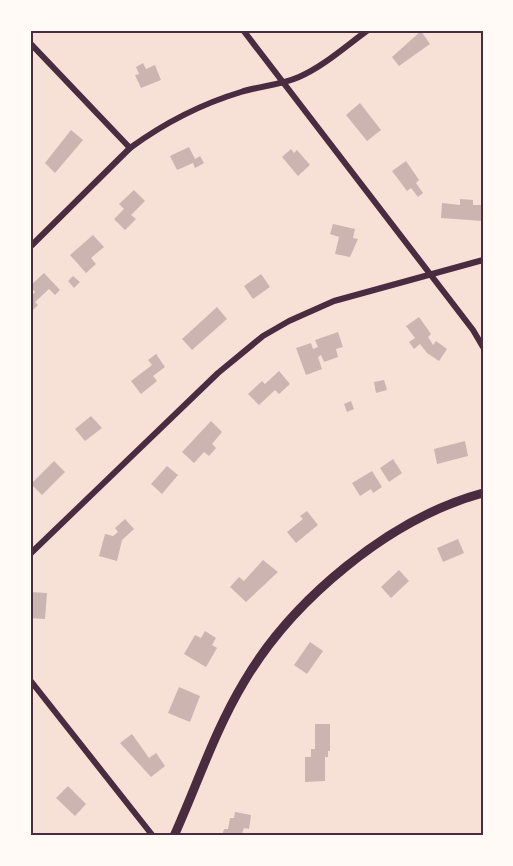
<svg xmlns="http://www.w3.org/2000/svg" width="513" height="866" font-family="'Work Sans',sans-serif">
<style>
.building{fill:#ccb4b1}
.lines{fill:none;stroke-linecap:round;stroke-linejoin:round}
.minor{stroke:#4a2c40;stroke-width:6}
.tertiary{stroke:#4a2c40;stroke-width:9}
.neatline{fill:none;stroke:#4a2c40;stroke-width:2}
</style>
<rect width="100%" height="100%" fill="#f7e1d7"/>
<g class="building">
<path d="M421,31l9,13 -31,22 -7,-9z"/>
<path d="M143,63l3,6 9,-4 6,15 -20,8 -6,-13 4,-1 -3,-7z"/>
<path d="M360,103l21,27 -14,11 -21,-26z"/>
<path d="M71,130l12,10 -28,33 -10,-10z"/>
<path d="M189,147l6,12 5,-3 4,7 -9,5 -2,-5 -16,7 -7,-14z"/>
<path d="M291,149l3,4 3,-3 13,15 -12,11 -16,-19z"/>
<path d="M406,161l13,19 -3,3 7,10 -5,4 -7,-9 -4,3 -15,-20z"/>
<path d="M134,190l11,11 -14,14 5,4 -11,11 -11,-11 10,-10 -5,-5z"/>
<path d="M460,199l13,1v5h10v16l-42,-3 1,-15 18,2z"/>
<path d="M333,224l22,5 -2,9 5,1 -8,18 -15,-3 4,-17 -9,-3z"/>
<path d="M93,235l11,12 -13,11 5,6 -10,9 -16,-18z"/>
<path d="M44,273l16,17 -5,5 -6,-6 -14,13 3,3 -8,8v-16l5,-5 -5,-6z"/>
<path d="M261,274l9,13 -17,12 -9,-13z"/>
<path d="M73,276l7,6 -6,6 -6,-7z"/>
<path d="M217,307l10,12 -35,31 -10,-11z"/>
<path d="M419,317l12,17 -3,3 5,8 3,-4 11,8 -8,12 -12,-8 -7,-9 -6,5 -5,-7 6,-4 -9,-12z"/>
<path d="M338,332l5,15 -7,2 2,8 -14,5 -3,-7 -3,2 4,12 -16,6 -10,-27 15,-5 2,6 5,-2 -3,-7z"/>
<path d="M156,354l9,13 -12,9 4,5 -16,13 -10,-13 21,-16 -4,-5z"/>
<path d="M279,371l11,13 -11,10 -4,-4 -16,15 -11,-11 14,-13 3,3z"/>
<path d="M384,380l3,10 -11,3 -2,-11z"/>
<path d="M351,401l3,8 -7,3 -3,-8z"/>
<path d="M91,416l11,12 -17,13 -10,-12z"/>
<path d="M211,421l11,11 -10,12 4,4 -7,8 -5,-4 -10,11 -12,-11z"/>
<path d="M465,441l3,15 -31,8 -3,-15z"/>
<path d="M393,459l9,14 -13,9 -9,-14z"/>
<path d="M54,461l11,11 -23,23 -11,-11z"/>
<path d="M167,466l11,9 -16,19 -11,-10z"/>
<path d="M372,471l10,16 -9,6 -2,-4 -11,7 -8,-13z"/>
<path d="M307,511l11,14 -22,18 -9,-11 16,-13 -3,-3z"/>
<path d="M125,519l9,10 -12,11 -5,21 -18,-5 6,-22 8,2 5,-4 -3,-4z"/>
<path d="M458,539l6,14 -21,9 -6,-14z"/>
<path d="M263,560l15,12 -32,30 -16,-15 9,-10 5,4z"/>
<path d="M399,570l10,11 -18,17 -10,-11z"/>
<path d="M31,592l16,1 -2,26 -15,-1z"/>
<path d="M205,631l11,7 -4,7 5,3 -11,19 -22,-13 11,-19 6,3z"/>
<path d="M310,642l13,9 -16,23 -13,-9z"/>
<path d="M179,687l21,9 -10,26 -22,-9z"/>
<path d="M315,724h15v27h-2v6h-3v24l-20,1v-25h6v-8h4z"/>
<path d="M132,734l17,24 7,-5 9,13 -14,11 -31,-34z"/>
<path d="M68,786l18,18 -11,12 -19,-18z"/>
<path d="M235,812l16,3 -2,14 -5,-1 -2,6 -4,2h-16l2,-7h4l2,-11h4z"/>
</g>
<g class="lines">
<g class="minor">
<path d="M243,30l230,300 10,17"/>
<path d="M30,43l100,105"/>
<path d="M30,247l100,-99c33,-24 71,-44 111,-56 19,-6 40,-7 58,-15 25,-11 47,-31 69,-47"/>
<path d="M30,554l188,-181 45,-37 26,-15 45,-20 149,-41"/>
<path d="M30,680l123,156"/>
</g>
<path class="tertiary" d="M174,836c23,-51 41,-106 70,-154 48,-82 146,-164 239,-189"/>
</g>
<rect width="513" height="866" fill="none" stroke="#fffaf5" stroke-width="63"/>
<rect x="32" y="32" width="450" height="802" class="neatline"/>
</svg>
